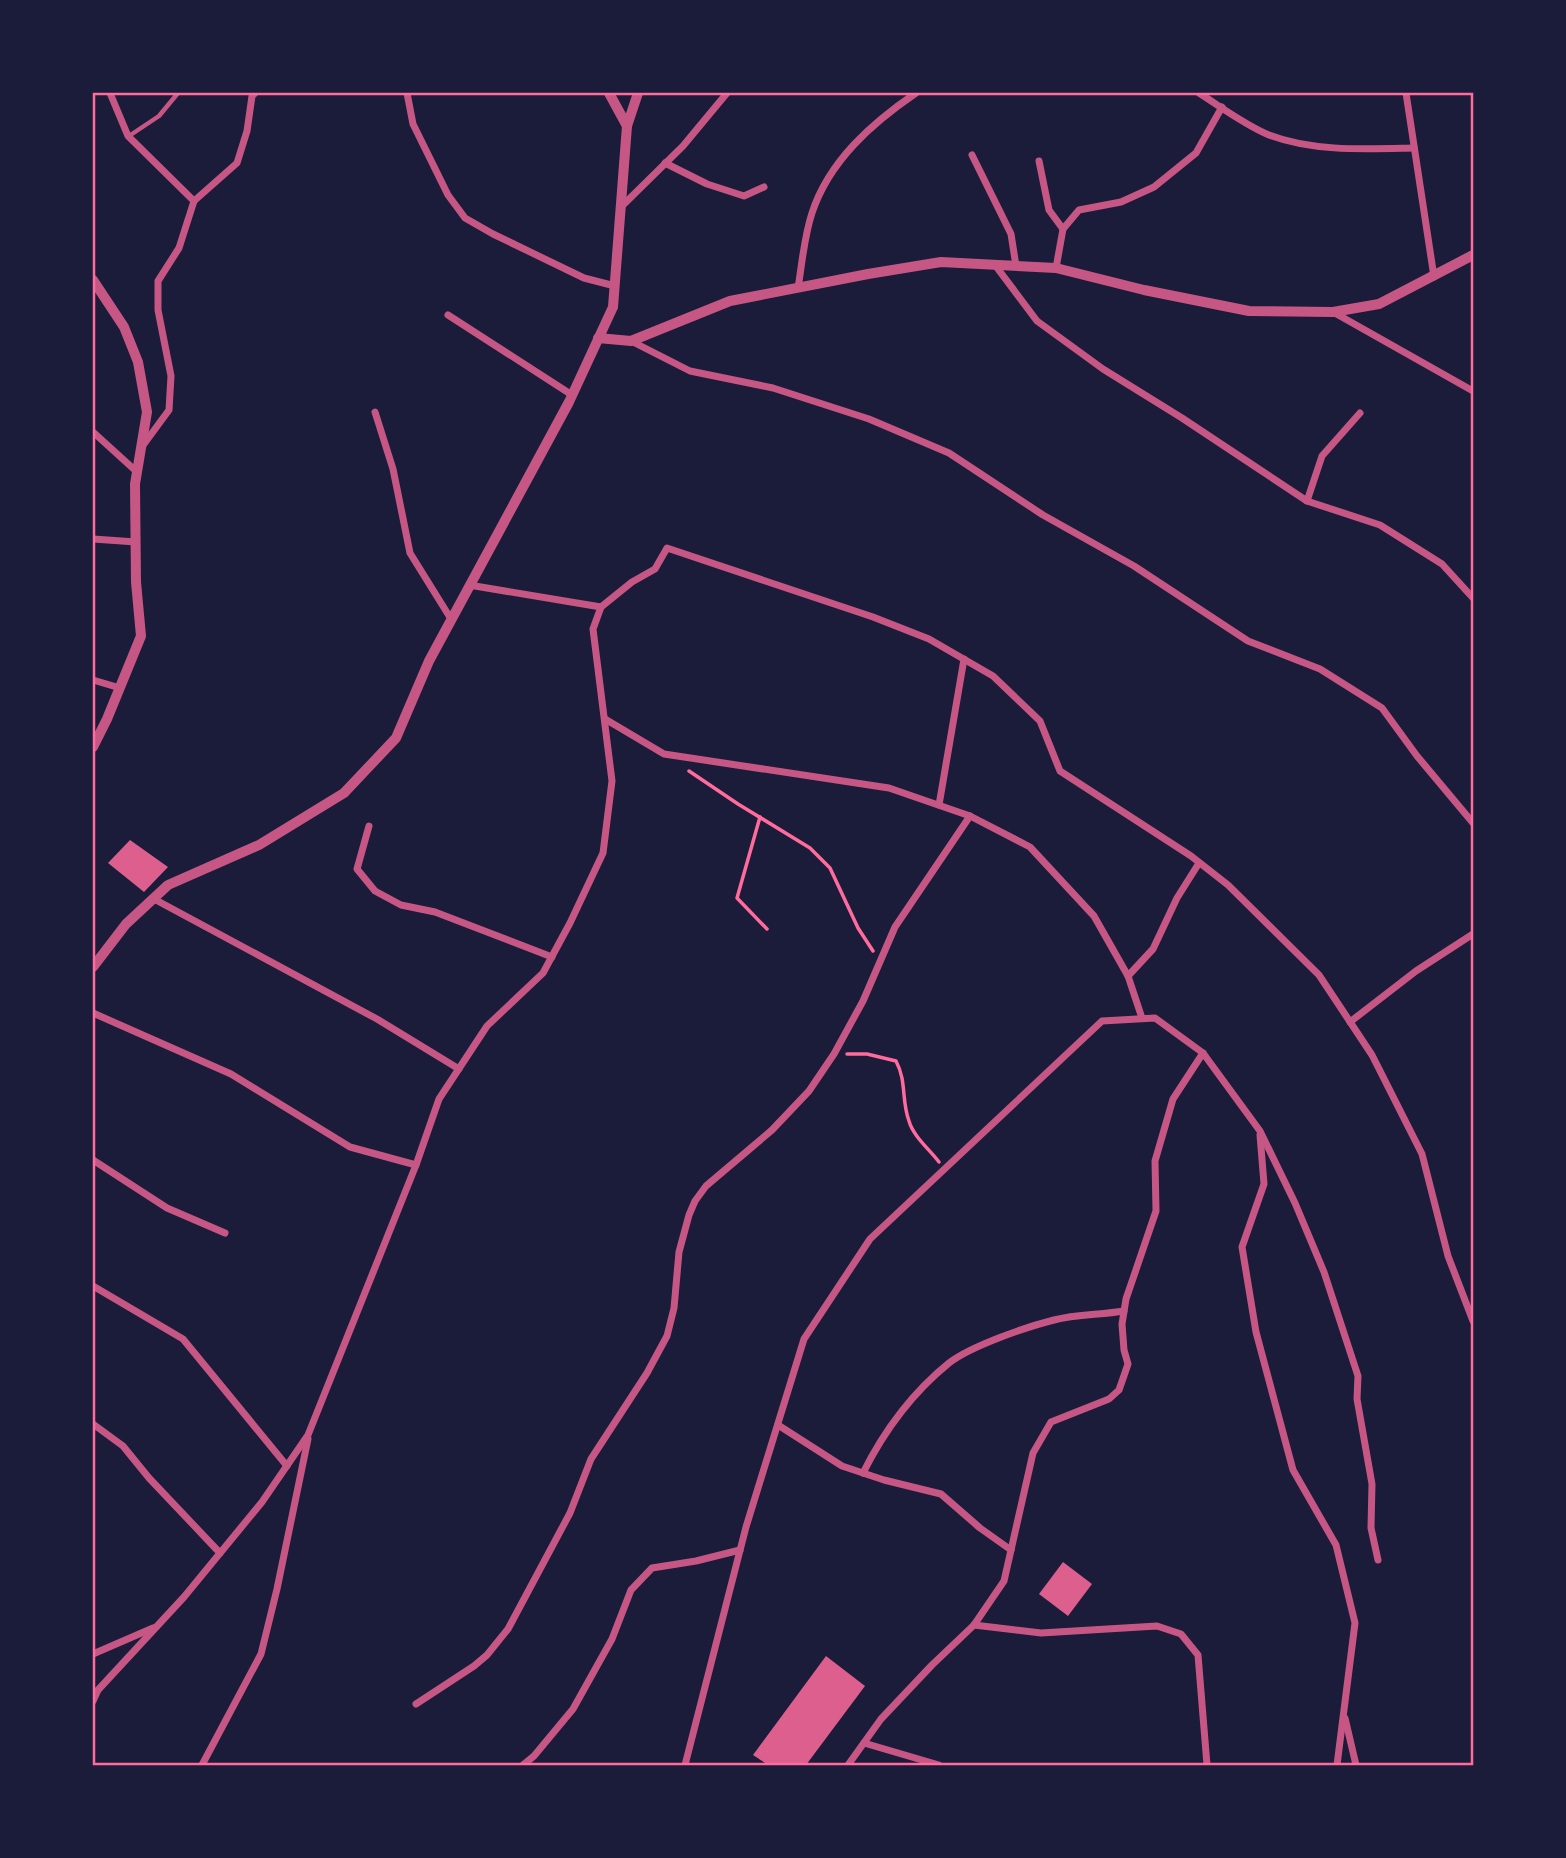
<svg xmlns="http://www.w3.org/2000/svg" width="1566" height="1858" font-family="Signika,sans-serif">
<style>
.building{fill:#dd5f8e}
.lines{fill:none;stroke-linecap:round;stroke-linejoin:round}
.path{stroke:#ff6b9d;stroke-width:3.5}
.service{stroke:#c65784;stroke-width:4.5}
.minor{stroke:#c65784;stroke-width:7}
.tertiary{stroke:#c65784;stroke-width:10}
.neatline{fill:none;stroke:#ff6b9d;stroke-width:2.5}
</style>
<rect width="100%" height="100%" fill="#1b1b3a"/>
<g class="building">
<path d="M130,840l38,27 -24,25 -36,-29z"/>
<path d="M1063,1562l29,22 -24,32 -29,-22z"/>
<path d="M826,1656l39,30 -59,79h-38l-15,-10z"/>
</g>
<g class="lines">
<g class="path">
<path d="M689,771l49,33 72,44 20,20 28,60 15,23"/>
<path d="M760,817l-23,81 30,31"/>
<path d="M847,1054h20l29,7c11,21 5,38 13,60 4,15 21,29 30,41"/>
</g>
<path class="service" d="M129,136l30,-20 19,-23"/>
<g class="minor">
<path d="M110,93l18,43 66,65"/>
<path d="M407,93l6,31 35,71 17,23 28,16 91,44 31,8"/>
<path d="M1199,93c22,14 46,32 70,42 44,17 98,14 145,13"/>
<path d="M1406,93l28,184"/>
<path d="M972,155l39,79 5,32"/>
<path d="M1039,161l10,49 14,19"/>
<path d="M665,163l42,21 37,12 20,-9"/>
<path d="M621,207l62,-61 44,-53"/>
<path d="M995,265l42,56 66,48 79,49 125,83 73,24 62,39 31,34"/>
<path d="M1056,268l7,-39 16,-19 42,-8 33,-15 42,-34 26,-46"/>
<path d="M798,288c4,-24 6,-51 14,-75 17,-52 60,-90 104,-120"/>
<path d="M1333,312l140,79"/>
<path d="M448,315l124,80"/>
<path d="M631,341l59,30 83,17 96,31 80,34 94,62 91,51 114,75 72,28 62,39 35,48 56,67"/>
<path d="M375,412l18,57 17,84 41,66"/>
<path d="M93,432l44,40"/>
<path d="M144,444l25,-34 2,-34 -13,-66v-29l21,-33 15,-47 43,-38 10,-32 5,-35 3,-3"/>
<path d="M1307,501l15,-45 38,-43"/>
<path d="M93,539l43,3"/>
<path d="M469,585l132,22"/>
<path d="M93,680l27,8"/>
<path d="M605,719l59,35 225,34 81,28 60,31 64,69 34,60 14,42"/>
<path d="M939,805l25,-146"/>
<path d="M369,826l-12,43 18,22 26,14 34,7 117,45"/>
<path d="M154,899l223,120 82,50"/>
<path d="M1128,976l25,-27 24,-51 22,-35"/>
<path d="M93,1013l138,61 119,73 66,18"/>
<path d="M1350,1022l66,-51 57,-37"/>
<path d="M1260,1135l4,49 -22,63 14,85 37,138 43,75 19,78 -18,142"/>
<path d="M93,1160l74,48 58,25"/>
<path d="M93,1286l90,53 104,127"/>
<path d="M93,1424l30,22 26,32 71,75"/>
<path d="M778,1425l64,41 42,14 57,14 39,34 31,22"/>
<path d="M863,1473c21,-42 49,-80 86,-110 22,-17 77,-36 105,-43 22,-6 47,-5 70,-9"/>
<path d="M974,1625l67,8 116,-7 24,8 17,21 9,110"/>
<path d="M93,1654l60,-26"/>
<path d="M93,1701l5,-11 86,-93 78,-95 46,-67 108,-270 23,-66 48,-73 56,-53 27,-50 33,-70 9,-72 -19,-152 8,-22 31,-25 23,-13 12,-21 206,69 56,22 64,37 47,45 20,50 131,85 37,29 91,90 53,80 50,99 26,102 25,65"/>
<path d="M416,1704l58,-38 13,-11 21,-26 62,-116 21,-54 56,-86 20,-37 7,-28 5,-56 10,-37 6,-14 11,-15 66,-56 37,-39 25,-37 29,-53 32,-74 75,-111"/>
<path d="M1345,1718l11,47"/>
<path d="M864,1743l75,22"/>
<path d="M202,1765l59,-111 16,-65 31,-150"/>
<path d="M523,1765l11,-9 39,-47 39,-70 19,-49 21,-22 44,-7 44,-11"/>
<path d="M685,1765l61,-238 58,-188 66,-100 232,-218 53,-3 48,35 57,78 35,72 29,69 34,104 -1,23 15,85 -1,44 7,32"/>
<path d="M848,1765l33,-46 51,-54 42,-40 30,-44 29,-128 18,-31 58,-23 10,-9 9,-26 -4,-14 -2,-26 4,-25 30,-88 -1,-50 18,-62 30,-46"/>
</g>
<g class="tertiary">
<path d="M609,93l18,33"/>
<path d="M93,280l31,47 14,35 9,50 -12,72 1,98 5,54 -34,83 -14,28"/>
<path d="M598,338l33,3 99,-40 138,-27 73,-12 115,6 88,22 105,21 84,1 46,-8 94,-49"/>
<path d="M93,967l33,-43 42,-39 91,-40 85,-52 52,-55 33,-77 140,-259 44,-95 14,-181 11,-33"/>
</g>
</g>
<rect width="1566" height="1858" fill="none" stroke="#1b1b3a" stroke-width="189"/>
<rect x="94" y="94" width="1378" height="1670" class="neatline"/>
</svg>
